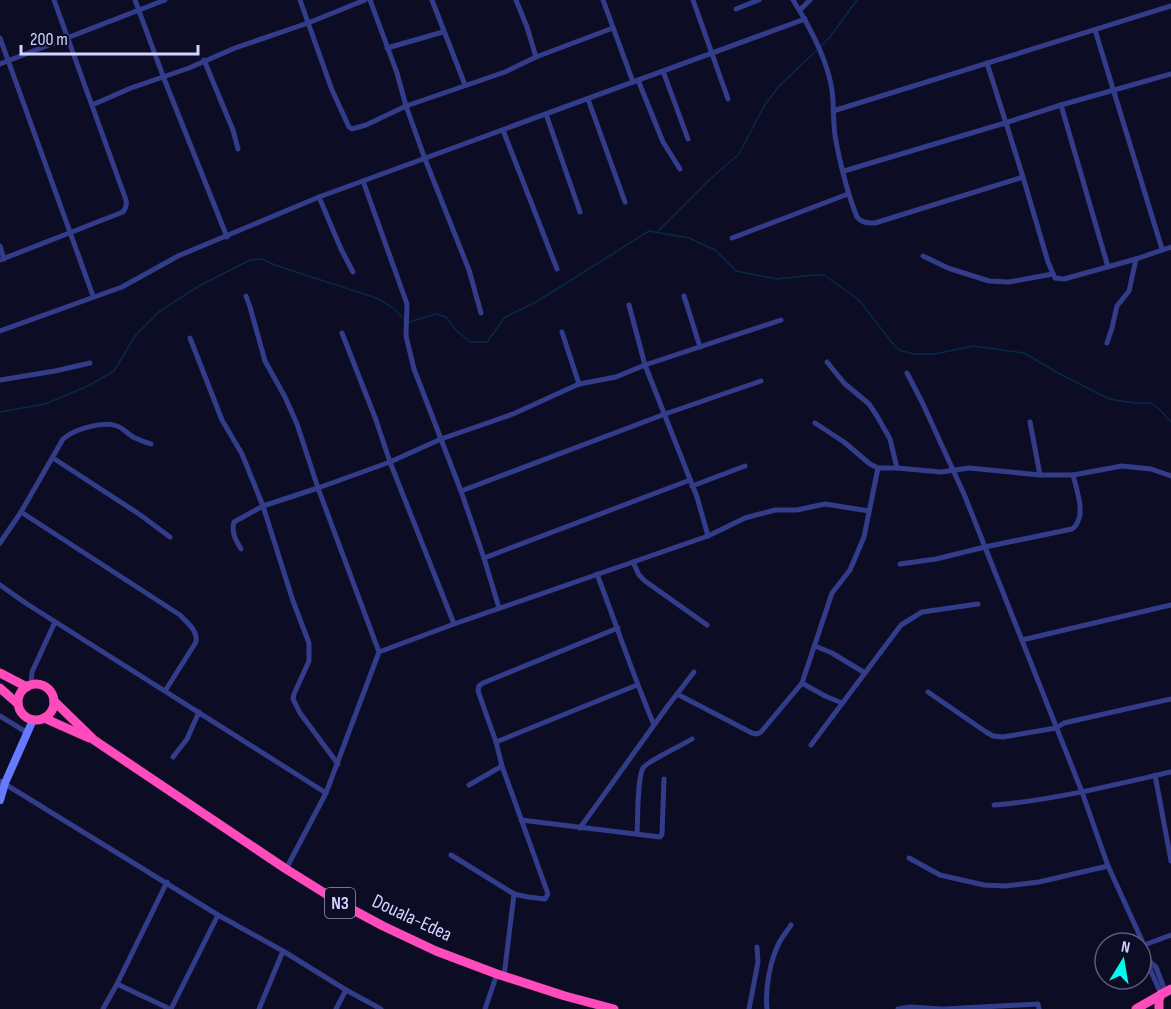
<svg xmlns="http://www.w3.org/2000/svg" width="1171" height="1009" font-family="'Sofia Sans Condensed',sans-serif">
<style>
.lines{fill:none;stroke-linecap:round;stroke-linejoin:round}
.stream{stroke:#072949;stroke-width:1.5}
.street{stroke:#323c89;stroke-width:5}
.secondary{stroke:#677aff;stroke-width:8}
.highway{stroke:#ff4bbc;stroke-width:9}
.labels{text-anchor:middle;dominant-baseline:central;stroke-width:5;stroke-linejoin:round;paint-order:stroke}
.shield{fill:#0c0c25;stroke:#9597be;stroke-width:1.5}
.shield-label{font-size:18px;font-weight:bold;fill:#d0d2ff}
.street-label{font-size:20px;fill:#d0d2ff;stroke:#0c0c25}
</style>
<rect width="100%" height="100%" fill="#0c0c25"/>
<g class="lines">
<g class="stream">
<path d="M821,46l8,-8 28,-38"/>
<path d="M658,231l50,-50 31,-27 25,-48 15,-20 38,-36"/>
<path d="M409,322l27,-8 10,3 10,13 14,12h17l18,-25 31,-15 113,-71 40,7 26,12 21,21 41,8 38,-4h9l35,25 34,44 6,6 14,4h22l38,-8 51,7 36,21 49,25 25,4h17l8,6 12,13"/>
<path d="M0,412l45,-8 43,-18 26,-15 21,-35 25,-25 39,-25 51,-26 12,-1 13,6 104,34 14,9 12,12"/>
</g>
<g class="street">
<path d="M135,0l28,76 64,161"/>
<path d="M300,0l32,90 17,37 3,2 14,-4 40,-19 99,-34 31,-15 77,-29"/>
<path d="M370,0l27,73 9,33 19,53 44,111 12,43"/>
<path d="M432,0l33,85"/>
<path d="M516,0l11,27 9,30"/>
<path d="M603,0l30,82"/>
<path d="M693,0l35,99"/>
<path d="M793,0c17,27 34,58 39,90 2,15 1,31 3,46 5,27 12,56 22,81 5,6 10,6 18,6l148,-46"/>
<path d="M736,9l23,-9"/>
<path d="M800,10l10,-10"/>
<path d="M1095,30l67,219"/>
<path d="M0,38l93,258"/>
<path d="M387,48l56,-16"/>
<path d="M204,60l29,70 5,19"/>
<path d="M987,63l36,114 25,85 7,16 9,1 72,-20 35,-12"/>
<path d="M0,64l165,-64"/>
<path d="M663,71l25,68"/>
<path d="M638,80l25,62 17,27"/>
<path d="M588,99l37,103"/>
<path d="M92,105l39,-17 58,-20 46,-20 73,-25 57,-23"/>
<path d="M1061,105l47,162"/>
<path d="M833,111l338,-105"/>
<path d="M546,114l34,98"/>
<path d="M503,130l54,139"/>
<path d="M844,171l161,-48 56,-18 110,-31"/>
<path d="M363,181l44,123 -1,32 8,33 47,122 23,67 15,50"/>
<path d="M319,197l22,52 12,23"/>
<path d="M732,238l116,-44"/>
<path d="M0,246l4,13"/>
<path d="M923,256l25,12 41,13 20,1 44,-8"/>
<path d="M0,260l123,-48c3,-4 4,-7 3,-12l-72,-200"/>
<path d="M246,296l4,11 15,54 20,36 12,27 21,64 61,164 -53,141 -40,76"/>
<path d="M684,296l16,51"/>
<path d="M629,305l16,60 52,132 11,39"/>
<path d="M0,331l122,-44 56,-31 141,-59 486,-178"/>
<path d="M562,332l17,52"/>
<path d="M342,333l34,87 14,42 64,162"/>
<path d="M190,338l32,82 20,34 21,52 30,95 16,42v18l-15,33 -1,5 7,14 38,51"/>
<path d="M1107,343l5,-15 5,-22 12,-15 7,-32"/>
<path d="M827,362l17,21 25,21 8,12 13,23 7,29"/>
<path d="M907,373l15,29 42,92 118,298 26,74 36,79 6,17v7l11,25"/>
<path d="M0,380l55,-9 35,-8"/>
<path d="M1030,422l10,53"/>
<path d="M815,423l29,19 26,22 8,4h19l44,4 28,-4 71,7h33l49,-9 29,3 20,7"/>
<path d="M53,458l86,56 31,23"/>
<path d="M692,486l53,-20"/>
<path d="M461,491l204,-77 96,-33"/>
<path d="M21,512l159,103c7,8 18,15 16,27l-31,49"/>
<path d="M0,543l21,-31 42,-73c11,-10 40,-18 54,-13 6,2 11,8 16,11 6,3 12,5 18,7"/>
<path d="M241,549c-5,-9 -10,-16 -7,-27l29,-16 55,-18 72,-26 51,-23 72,-25 66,-30 37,-7 29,-12 136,-45"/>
<path d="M484,558l206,-78"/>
<path d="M633,562l6,13 6,6 62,44"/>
<path d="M900,564l36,-5 49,-12 87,-18c3,-2 5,-4 6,-8 6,-11 -2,-34 -5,-46"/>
<path d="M597,574c19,50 36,101 57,151"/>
<path d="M0,585l27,19 299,189"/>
<path d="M1022,640l149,-35"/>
<path d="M815,646l17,7 33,20"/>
<path d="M379,652l75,-28 254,-88 37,-18 30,-8h22l28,-6 44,7"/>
<path d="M802,683l23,13 17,7"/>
<path d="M31,685l1,-13 23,-50"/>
<path d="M928,692l58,40 7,4 10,1 53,-9 8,-5 107,-24"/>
<path d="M677,694l75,39 5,1 4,-2 41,-49 30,-90 18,-23 14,-33 14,-69"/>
<path d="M0,716l26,16"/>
<path d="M496,742l141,-57"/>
<path d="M811,745l90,-120 21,-13 56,-8"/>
<path d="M173,757l14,-18 12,-27"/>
<path d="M1155,775l16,86"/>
<path d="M0,781l218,134 65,36 63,39 35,19"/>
<path d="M469,785l33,-19"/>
<path d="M994,805c60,-5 119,-20 177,-33"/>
<path d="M521,820l139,17 2,-3 2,-55"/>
<path d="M580,828l87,-121 27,-35"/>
<path d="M637,834c1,-15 0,-55 6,-66 4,-7 40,-23 49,-29"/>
<path d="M451,855l63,39 14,3 17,2 3,-5 -46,-128 -6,-24 -18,-51 1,-5 4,-3 135,-55"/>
<path d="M909,858l31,17 44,10 21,1 34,-4 69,-16"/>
<path d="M1144,945l27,-10"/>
<path d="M1150,962l6,5 9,24"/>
<path d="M504,976l10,-82"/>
<path d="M117,984l53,25"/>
<path d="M103,1009l14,-25 50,-102"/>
<path d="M171,1009l47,-94"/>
<path d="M259,1009l24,-58"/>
<path d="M336,1009l10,-19"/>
<path d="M485,1009l12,-35"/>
<path d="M749,1009l9,-47 -1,-15"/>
<path d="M767,1009c-2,-21 3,-49 13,-68 3,-5 8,-11 11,-16"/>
<path d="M898,1009l12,-2 32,2"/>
<path d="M944,1009l94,-5 1,5"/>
</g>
<path class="secondary" d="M0,800l5,-17 28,-63"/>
<g class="highway">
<path d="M0,673l27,14"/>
<circle cx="36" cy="702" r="18"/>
<path d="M0,688l18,16"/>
<path d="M54,701l40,39 192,129 56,35 41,22 53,25 61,23 68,22 49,13"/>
<path d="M44,718l45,20"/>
<path d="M1136,1009l35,-20"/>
<path d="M1159,1009v-9l2,-6"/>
</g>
</g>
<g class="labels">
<rect class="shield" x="325" y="888" width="30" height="30" rx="4.5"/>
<g class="shield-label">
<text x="340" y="903">N3</text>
</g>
<g class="street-label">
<text transform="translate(412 918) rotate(25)">Douala-Edea</text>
</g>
</g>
<g transform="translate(1123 961) rotate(11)"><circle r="28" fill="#0c0c25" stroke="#5a5b7c" stroke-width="1.5"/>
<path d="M0-4.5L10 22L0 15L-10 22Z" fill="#00fbee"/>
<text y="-9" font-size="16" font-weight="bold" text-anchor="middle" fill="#d0d2ff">N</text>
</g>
<path d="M21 45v9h177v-9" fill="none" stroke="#d0d2ff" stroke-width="3"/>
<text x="30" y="45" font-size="18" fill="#d0d2ff" stroke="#0c0c25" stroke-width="4.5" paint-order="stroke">200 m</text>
</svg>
